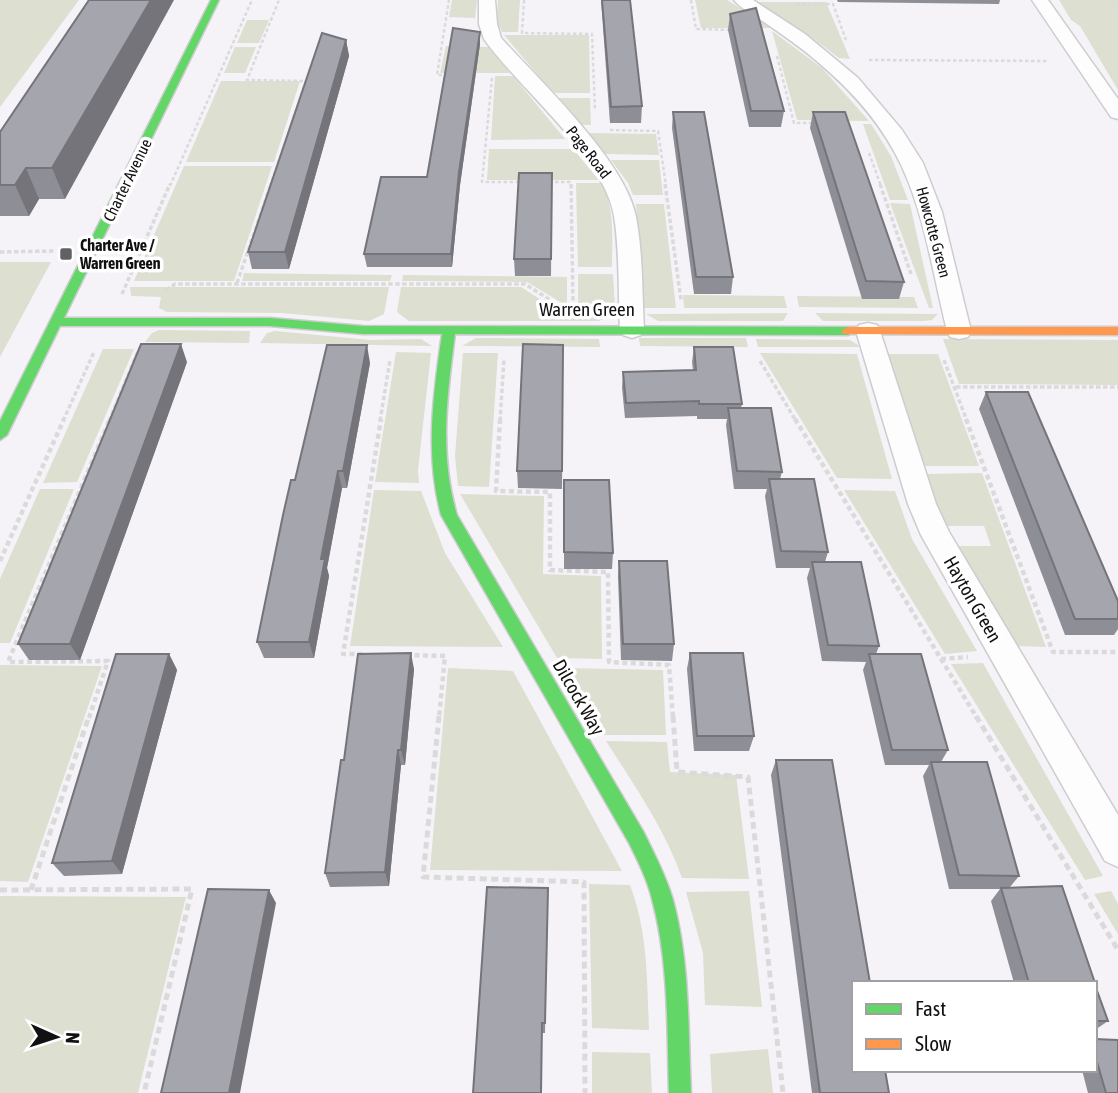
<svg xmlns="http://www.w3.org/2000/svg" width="1118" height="1093" font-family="'Asap Condensed',sans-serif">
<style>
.green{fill:#dddfd1}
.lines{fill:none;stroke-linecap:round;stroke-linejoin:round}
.street-casing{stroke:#cdcccf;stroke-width:3}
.fast-casing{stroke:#cdcccf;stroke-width:3}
.slow-casing{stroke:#cdcccf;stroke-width:3}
.path-far3{stroke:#dbdadb;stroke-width:2.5;stroke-dasharray:3.5 2.5;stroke-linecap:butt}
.path-far2{stroke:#dbdadb;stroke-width:3.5;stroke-dasharray:4.5 2.5;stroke-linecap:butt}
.path-far1{stroke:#dbdadb;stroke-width:4.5;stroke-dasharray:5 3.5;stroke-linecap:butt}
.path{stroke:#dbdadb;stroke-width:5;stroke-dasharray:7 4.5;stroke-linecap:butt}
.street{fill:#fefdfe;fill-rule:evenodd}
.fast{fill:#63d668;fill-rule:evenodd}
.slow{fill:#ff974d;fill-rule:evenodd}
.wall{fill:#8e8e96}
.shaded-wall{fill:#74747a}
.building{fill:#a5a5ae;stroke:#74747a;stroke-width:2}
.poi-dot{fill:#616063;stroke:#fff;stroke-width:2.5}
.labels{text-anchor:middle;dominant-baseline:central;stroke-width:7;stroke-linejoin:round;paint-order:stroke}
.far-street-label{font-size:16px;fill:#111113;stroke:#fff}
.far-poi-label{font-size:16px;font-weight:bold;fill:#111113;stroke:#fff;text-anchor:start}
.street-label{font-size:19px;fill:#111113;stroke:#fff}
</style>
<rect width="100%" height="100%" fill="#f5f3f8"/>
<g class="green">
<path d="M0,0h79l-79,107z"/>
<path d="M452,0h25l-2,18 -26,-1z"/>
<path d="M498,0h22l-2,32h-16l-5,-11z"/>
<path d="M695,0h32l45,28h-71z"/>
<path d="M1059,0h59v90l-38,-64 -9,-6z"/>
<path d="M757,2h69l24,57 -11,-1 -32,-24z"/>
<path d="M247,20h22l-10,23h-22z"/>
<path d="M772,31l50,37 47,53 -72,-1z"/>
<path d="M504,35h85l1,58h-37z"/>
<path d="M446,46l43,1 21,26h-70z"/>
<path d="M235,47h21l-11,26h-21z"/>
<path d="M495,76h18l52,63 -74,1z"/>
<path d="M221,81h79l-26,81h-88z"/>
<path d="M558,98h32l1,27h-10z"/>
<path d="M863,124h8l20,32 17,44h-18z"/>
<path d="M588,133l68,1 3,21 -54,-1z"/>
<path d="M489,149h84l26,31h-112z"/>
<path d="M611,160h48l4,35h-30l-5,-12z"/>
<path d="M184,166h88l-38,115h-100z"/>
<path d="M576,183h26c13,26 10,56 10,84h-34z"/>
<path d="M890,203l20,1 23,104h-4z"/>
<path d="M636,204h28l12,104h-32z"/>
<path d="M0,262h51l-51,95z"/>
<path d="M244,273l148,2 -2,6h-148z"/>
<path d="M578,274h35l2,33h-37z"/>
<path d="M403,275l164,2v29l-40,-24 -125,-1z"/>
<path d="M130,287h259l-5,27 -15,7 -87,-8 -115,-1 -8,-4 2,-11 -30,-1z"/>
<path d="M401,287h120l39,25 53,1 -14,8h-190l-12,-9z"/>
<path d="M683,295l101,1 3,12h-103z"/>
<path d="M797,296l117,1 4,11 -119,-1z"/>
<path d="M788,313l-5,8h-125l-12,-7z"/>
<path d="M815,313l123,1 -6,6 -8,1h-101z"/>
<path d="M159,330l91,1 -1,12 -104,-1 7,-9z"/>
<path d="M275,331l96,9 50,-1 11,7 -172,-3 7,-10z"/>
<path d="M476,338l123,1 1,8 -138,-1z"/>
<path d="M639,338h107l2,9 -108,-1z"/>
<path d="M756,339l94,1 11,7h-103z"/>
<path d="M943,339l175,1v45l-159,-1z"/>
<path d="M103,349h31l-57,133 -34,1z"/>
<path d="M396,352l35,1 -13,117 1,13 -44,-1z"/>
<path d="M463,353h35l-9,134 -31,-1 -3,-30z"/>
<path d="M760,353l97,1 35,125 -55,-1z"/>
<path d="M887,354h51l41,112h-56z"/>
<path d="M982,473l64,174 -31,-1 -58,-100h34l-7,-20h-39l-20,-52z"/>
<path d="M40,489h34l-64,154h-10v-64z"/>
<path d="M374,490l47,1 24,62 58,94 -153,-1z"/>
<path d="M844,490l51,1 17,48 65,112 -32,3z"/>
<path d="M460,494l84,2 -1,78 58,2 1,83 -45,-1z"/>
<path d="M983,663l120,213 -18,4 -134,-216z"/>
<path d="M0,665l102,1 -74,216 -28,-1z"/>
<path d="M448,668l65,3 109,200 -192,-1z"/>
<path d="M564,668l99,2 3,65h-63z"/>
<path d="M606,741l61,1 3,30 66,3 13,104 -67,-1c-17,-49 -48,-93 -76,-137z"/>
<path d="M589,884l41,1c18,48 17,95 19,145l-57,-2z"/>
<path d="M749,891l13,116 -57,-2 -2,-52 -17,-61z"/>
<path d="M1111,891l7,13v30l-24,-40z"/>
<path d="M0,896l186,1 -48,196h-138z"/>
<path d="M768,1049l5,44h-61l-2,-39z"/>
<path d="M592,1052l58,1 2,40h-60z"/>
</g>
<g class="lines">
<defs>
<g id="street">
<path d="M479,0h16l2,24 4,14c39,43 125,124 135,179 7,37 6,76 8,113l-3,5 -9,3 -9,-3 -3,-5c-2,-37 0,-77 -6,-114 -10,-60 -94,-126 -130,-177l-5,-15z"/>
<path d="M734,0h19l52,34 53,44 44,52 21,33 19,49 29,119 -3,6 -9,2 -9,-2 -3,-6c-28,-117 -29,-184 -128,-268 -17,-15 -36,-28 -55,-41 -10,-7 -23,-13 -30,-22z"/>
<path d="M1032,0h16l70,99v20l-7,-2z"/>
<path d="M868,323l9,2 3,6 56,173 13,28 169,283v52l-13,-6 -184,-326 -13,-31 -52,-173 3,-6z"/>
</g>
<path id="fast" d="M211,0h8l-155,318h206l93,8 485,1 7,4 -7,4 -393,-1c-8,62 -16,120 2,181l186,316c11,22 23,45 30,69 17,62 15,129 18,193h-22c-2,-64 0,-132 -17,-194 -5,-20 -14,-38 -23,-56l-188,-328c-16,-61 -8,-119 1,-181h-79l-93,-8h-210l-53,109 -7,5v-19z"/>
<path id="slow" d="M848,327h270v8l-275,-1 -2,-3z"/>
</defs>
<use href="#street" class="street-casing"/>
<use href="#fast" class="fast-casing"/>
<use href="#slow" class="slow-casing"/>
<g class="path-far3">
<path d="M524,0l-2,33 70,1 3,77"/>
<path d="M691,0l5,29 36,1"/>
<path d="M1111,0l7,4"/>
<path d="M796,4h37l13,36"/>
<path d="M777,56l17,67h21"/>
<path d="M869,60l180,1"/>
<path d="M448,75h-11l12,-75"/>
<path d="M492,78l-10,104h41"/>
<path d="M610,130l48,1 8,55"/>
<path d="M869,153l12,33"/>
<path d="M549,182h22v4"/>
<path d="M170,186l82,-186"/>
<path d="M270,186l36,-105 -59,-1 32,-80"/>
</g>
<g class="path-far2">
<path d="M571,184l2,118"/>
<path d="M665,184l16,116"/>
<path d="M880,184l31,90"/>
<path d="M0,252l55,-1"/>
<path d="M237,283l34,-99"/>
<path d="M166,290l9,-6h350l25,16"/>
<path d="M122,294l48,-110"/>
<path d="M944,360l23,61"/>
<path d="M760,361l36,60"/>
<path d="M956,387h162"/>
<path d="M63,421l31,-69"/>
<path d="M109,421l29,-70"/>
<path d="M380,421l10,-61"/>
<path d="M500,421l4,-62"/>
</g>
<g class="path-far1">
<path d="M500,419l-4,72 54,1v78l58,2 1,90 60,3 4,53"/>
<path d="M795,419l182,299"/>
<path d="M966,419l87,233h65"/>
<path d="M0,561l64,-142"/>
<path d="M363,654h-20l38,-235"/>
<path d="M406,655l39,1 -6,62"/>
<path d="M941,659l27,-2"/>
<path d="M89,718l19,-57 -100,1 102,-243"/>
</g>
<g class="path">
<path d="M439,716l-16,161 161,5 1,211"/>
<path d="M673,716l4,56 71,5 35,316"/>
<path d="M976,716l142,234"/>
<path d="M0,890l192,-1 -48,204"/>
<path d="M31,890l58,-174"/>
</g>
<use href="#street" class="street"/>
<use href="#fast" class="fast"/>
<use href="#slow" class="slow"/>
</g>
<g class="wall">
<path d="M89,0l-24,199h-26l-10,17h-29v-84z"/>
<path d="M601,0h29l12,106 -1,17h-31z"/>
<path d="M837,0h163l-1,4 -161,-2z"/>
<path d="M730,14l54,97 -3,16h-32l-21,-97z"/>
<path d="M480,32v12l-20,141 -8,82h-85l-3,-13 63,-77z"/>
<path d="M346,40l3,16 -60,213h-37l-4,-17z"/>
<path d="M673,112l60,165 -2,17h-37l-22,-166z"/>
<path d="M813,112l91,170 -5,17h-37l-52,-171z"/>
<path d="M552,173l-1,103h-36l-1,-17z"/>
<path d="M563,345l-1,144 -44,-1 -1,-17z"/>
<path d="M694,347l48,57 -1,4 41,64 -2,7 48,73 -3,10 54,84 -3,8 72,96 -7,12 78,114 -9,11 85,96h-81l-23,-82 9,-12h-51l-26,-113 6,-11h-44l-22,-95 3,-8 -44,-1 -15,-83 3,-10h-34l-11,-72 2,-7h-33l-8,-64 1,-6h-30v-3l-72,2 -3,-30 1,-16 70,-1 -1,-9z"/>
<path d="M187,362l-107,298h-51l-11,-16z"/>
<path d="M370,363l-23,125h-5l-15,80 2,8 -15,82h-50l-7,-16 38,-162z"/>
<path d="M986,392l132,209v28l-4,6h-49l-86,-226z"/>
<path d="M564,480l49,73 -1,16h-48z"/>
<path d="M619,561l55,83 -2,17 -51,-1 -3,-83z"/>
<path d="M690,653l64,83 -5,15h-55l-7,-82z"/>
<path d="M169,654l8,16 -55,204 -58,2 -12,-13z"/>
<path d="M414,669l-9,96h-4l-12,121 -59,1 -5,-14 19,-113z"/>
<path d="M776,760l113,333h-77l-41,-318z"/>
<path d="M548,888l-3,145h-3l-69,60z"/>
<path d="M1095,1021h13l-13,9z"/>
<path d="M1095,1039l23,54h-30l-6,-23h13z"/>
</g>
<g class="shaded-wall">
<path d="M151,0h23l-109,199 -13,-31z"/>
<path d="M480,32v12l-20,141 -8,82 -1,-13 8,-82z"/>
<path d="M346,40l3,16 -60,213 -4,-17z"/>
<path d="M26,168l13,31 -10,17 -14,-31z"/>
<path d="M181,344l6,18 -107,298 -10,-16z"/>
<path d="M367,345l3,18 -23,125 -4,-17z"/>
<path d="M338,471l4,17 -15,80 2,8 -15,82 -5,-16 12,-83z"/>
<path d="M411,653l3,16 -9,96 -4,-15z"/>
<path d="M169,654l8,16 -55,204 -10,-13z"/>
<path d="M398,750l3,15 -12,121 -4,-14z"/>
<path d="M269,890l7,13 -36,190h-11z"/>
</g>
<g class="building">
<path d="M89,0h62l-99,168h-26l-11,17h-15v-53z"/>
<path d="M602,0h28l12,106 -31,1z"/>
<path d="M756,8l28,103h-33l-21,-97z"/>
<path d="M453,28l27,4 -21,140 -8,82h-87l17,-77h46z"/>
<path d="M322,33l24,7 -61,212h-37z"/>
<path d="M673,112h31l29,165h-37z"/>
<path d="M813,112h32l59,170 -38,-1z"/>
<path d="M519,173h33l-1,86h-37z"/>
<path d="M141,344h40l-111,300h-52z"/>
<path d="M523,344l40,1 -1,126h-45z"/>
<path d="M327,345h40l-24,126h-5l-17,88h4l-16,83h-52l26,-127 8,-35h4z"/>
<path d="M694,347h39l9,57h-43v-3l-73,2 -3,-31 73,-2z"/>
<path d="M986,392h42l90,209v18h-43z"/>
<path d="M728,408h43l11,64 -45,-1z"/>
<path d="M769,479h45l14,73 -47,-1z"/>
<path d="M564,480h45l4,73 -49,-1z"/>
<path d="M619,561h48l7,83h-51z"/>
<path d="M812,562h49l18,84 -51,-1z"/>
<path d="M411,653l-10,97h-3l-13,122 -60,1 16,-113h3l14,-106z"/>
<path d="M690,653h53l11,83h-57z"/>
<path d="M116,654h53l-57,207 -60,2z"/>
<path d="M869,654h52l27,96h-56z"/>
<path d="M776,760h56l38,223h-16v87h31l4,23h-69z"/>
<path d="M931,762h56l32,114 -60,-1z"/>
<path d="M1062,886l33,97h-66l-28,-95z"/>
<path d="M487,887l61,1 -3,135h-3l-1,70h-68z"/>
<path d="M208,889l61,1 -40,203h-68z"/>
<path d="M1095,985l13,36h-13z"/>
<path d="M1095,1039l23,1v53h-12l-11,-38z"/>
</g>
<rect class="poi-dot" x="59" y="247" width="14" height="14" rx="3.5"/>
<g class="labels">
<g class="far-street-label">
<text transform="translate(589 152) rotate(52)">Page Road</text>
<text transform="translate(127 180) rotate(-64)">Charter Avenue</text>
<text transform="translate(934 232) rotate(75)">Howcotte Green</text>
</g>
<g class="far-poi-label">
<text x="80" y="245">Charter Ave /<tspan x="80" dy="18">Warren Green</tspan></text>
</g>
<g class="street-label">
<text x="587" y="309">Warren Green</text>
<text transform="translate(973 599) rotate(60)">Hayton Green</text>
<text transform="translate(579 697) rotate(60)">Dilcock Way</text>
</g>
</g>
<rect x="852" y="981" width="245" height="91" fill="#ffffff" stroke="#a0a0a1" stroke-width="2"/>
<rect x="866" y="1004" width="35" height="10" fill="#63d668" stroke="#a0a0a1" stroke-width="2"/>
<text x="915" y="1016" font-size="21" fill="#111113">Fast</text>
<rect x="866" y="1039" width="35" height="10" fill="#ff974d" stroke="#a0a0a1" stroke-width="2"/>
<text x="915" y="1051" font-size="21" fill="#111113">Slow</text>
<g transform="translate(56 1037) rotate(93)" stroke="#ffffff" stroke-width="5" paint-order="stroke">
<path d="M0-5L12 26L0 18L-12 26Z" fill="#111113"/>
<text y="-10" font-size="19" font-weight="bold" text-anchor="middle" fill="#111113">N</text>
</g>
</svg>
